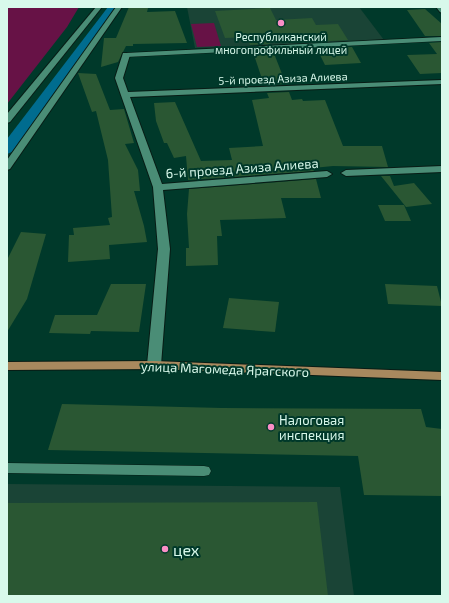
<svg xmlns="http://www.w3.org/2000/svg" width="449" height="603" font-family="'Exo 2',sans-serif">
<style>
.built{fill:#1a4436}
.green{fill:#671246}
.lines{fill:none;stroke-linecap:round;stroke-linejoin:round}
.canal{fill:#006c8f;fill-rule:evenodd}
.building{fill:#2a5733}
.service-casing{stroke:#071c15;stroke-width:1}
.minor-casing{stroke:#071c15;stroke-width:2}
.secondary-casing{stroke:#071c15;stroke-width:2}
.primary-casing{stroke:#071c15;stroke-width:2}
.service{fill:#4a8d76;fill-rule:evenodd}
.minor{fill:#4a8d76;fill-rule:evenodd}
.secondary{fill:#4a8d76;fill-rule:evenodd}
.primary{fill:#a8895e;fill-rule:evenodd}
.poi-dot{fill:#fa8fc6;stroke:#00392a;stroke-width:1.5}
.labels{text-anchor:middle;dominant-baseline:central;stroke-width:4;stroke-linejoin:round;paint-order:stroke}
.far-poi-label{font-size:11px;fill:#d8f9eb;stroke:#00392a}
.far-street-label{font-size:11px;fill:#d8f9eb;stroke:#00392a}
.street-label{font-size:13px;fill:#d8f9eb;stroke:#00392a}
.poi-label{font-size:13px;fill:#d8f9eb;stroke:#00392a;text-anchor:start}
.near-poi-label{font-size:16px;fill:#d8f9eb;stroke:#00392a;text-anchor:start}
</style>
<rect width="100%" height="100%" fill="#00392a"/>
<g class="built">
<path d="M187,7h172l25,33 -189,8z"/>
<path d="M7,484l333,3 14,109h-347z"/>
</g>
<g class="green">
<path d="M7,7h72l-12,20 -60,77z"/>
<path d="M214,23l7,23 -24,1 -6,-23z"/>
</g>
<g class="lines">
<path class="canal" d="M108,7h12l-108,145 -5,2v-15z"/>
</g>
<g class="building">
<path d="M129,7l19,1 -1,4 28,-1 12,32 -54,1v2h-7l-8,16 -17,5 3,-29h12z"/>
<path d="M270,8l6,12 36,-2 4,7 22,-1 10,16 -34,2 -4,-8 -43,2 3,8 -20,1 -3,-8 -22,1 -10,-27z"/>
<path d="M425,9l17,15v12h-17l-18,-26z"/>
<path d="M442,42v31l-22,1 -13,-19 30,-1 -8,-11z"/>
<path d="M352,47l9,16 -36,2 -8,-16z"/>
<path d="M273,51l13,33 -22,1 -11,-33z"/>
<path d="M78,73l18,1 14,36 14,-1 10,34 -9,1 13,26 2,21h-6l10,35 3,16 -38,3 1,14 -42,3 1,-27h5l-1,-7 37,-3 -2,-7 4,-1 -4,-57 -12,-49 -4,1z"/>
<path d="M289,92l3,8 10,-1 1,2 22,-1 18,46h39l6,21 -55,-1 -20,2 1,3 -126,9 -2,-24 -12,2 -7,-15h-3l-8,-22 -2,-18 21,-1 26,59 31,-1 -3,-12 34,-2 -11,-46 17,-2 -2,-5z"/>
<path d="M381,176h9l4,10 20,-3 18,21 -26,3z"/>
<path d="M316,179l5,19h-40l5,20 -66,2 2,16h-5l1,29 -32,1v-18h3l-2,-34 2,-25z"/>
<path d="M378,205h26l7,16h-26z"/>
<path d="M21,232l25,2 -19,65 -20,33v-72z"/>
<path d="M111,284h35l-7,48 -48,-1 -1,3 -41,-1 6,-18h42z"/>
<path d="M385,284l52,2 5,20 -54,-2z"/>
<path d="M229,298l50,4 -4,30 -52,-4z"/>
<path d="M62,404l160,4 199,1 5,18 16,2v67l-78,-1 -6,-39 -310,-6z"/>
<path d="M317,502l11,94h-321v-93z"/>
</g>
<g class="lines">
<defs>
<g id="service">
<path d="M442,37v4l-316,16 -3,-2 3,-2z"/>
<path d="M7,463l197,3 5,1 2,4 -2,4 -5,1 -197,-3z"/>
</g>
<g id="minor">
<path d="M96,7h6l-92,115 -3,1v-9z"/>
<path d="M116,7h6l-112,162 -3,1v-10z"/>
<path d="M123,53h3l4,2 -7,23 5,14 314,-12v4l-312,13 32,87 165,-13 5,3 -5,3 -164,13 7,59 -9,116 -2,3 -5,1 -5,-1 -2,-3 11,-116 -5,-62 -38,-109z"/>
<path d="M442,166v6l-96,4 -5,-3 5,-3z"/>
</g>
<path id="secondary" d="M436,7h6v6l-2,-1z"/>
<path id="primary" d="M154,361l288,11v8l-288,-11 -147,1v-8z"/>
</defs>
<use href="#service" class="service-casing"/>
<use href="#minor" class="minor-casing"/>
<use href="#secondary" class="secondary-casing"/>
<use href="#primary" class="primary-casing"/>
<use href="#service" class="service"/>
<use href="#minor" class="minor"/>
<use href="#secondary" class="secondary"/>
<use href="#primary" class="primary"/>
</g>
<g class="poi-dot">
<circle cx="281" cy="23" r="4"/>
<circle cx="271" cy="427" r="4"/>
<circle cx="165" cy="549" r="4"/>
</g>
<g class="labels">
<g class="far-poi-label">
<text x="281" y="36">Республиканский<tspan x="281" dy="13">многопрофильный лицей</tspan></text>
</g>
<g class="far-street-label">
<text transform="translate(283 78) rotate(-2)">5-й проезд Азиза Алиева</text>
</g>
<g class="street-label">
<text transform="translate(242 168) rotate(-4)">6-й проезд Азиза Алиева</text>
<text transform="translate(225 369) rotate(2)">улица Магомеда Ярагского</text>
</g>
<g class="poi-label">
<text x="279" y="420">Налоговая<tspan x="279" dy="15">инспекция</tspan></text>
</g>
<g class="near-poi-label">
<text x="173" y="549">цех</text>
</g>
</g>
<rect width="449" height="603" fill="none" stroke="#d8f9eb" stroke-width="16"/>
</svg>
